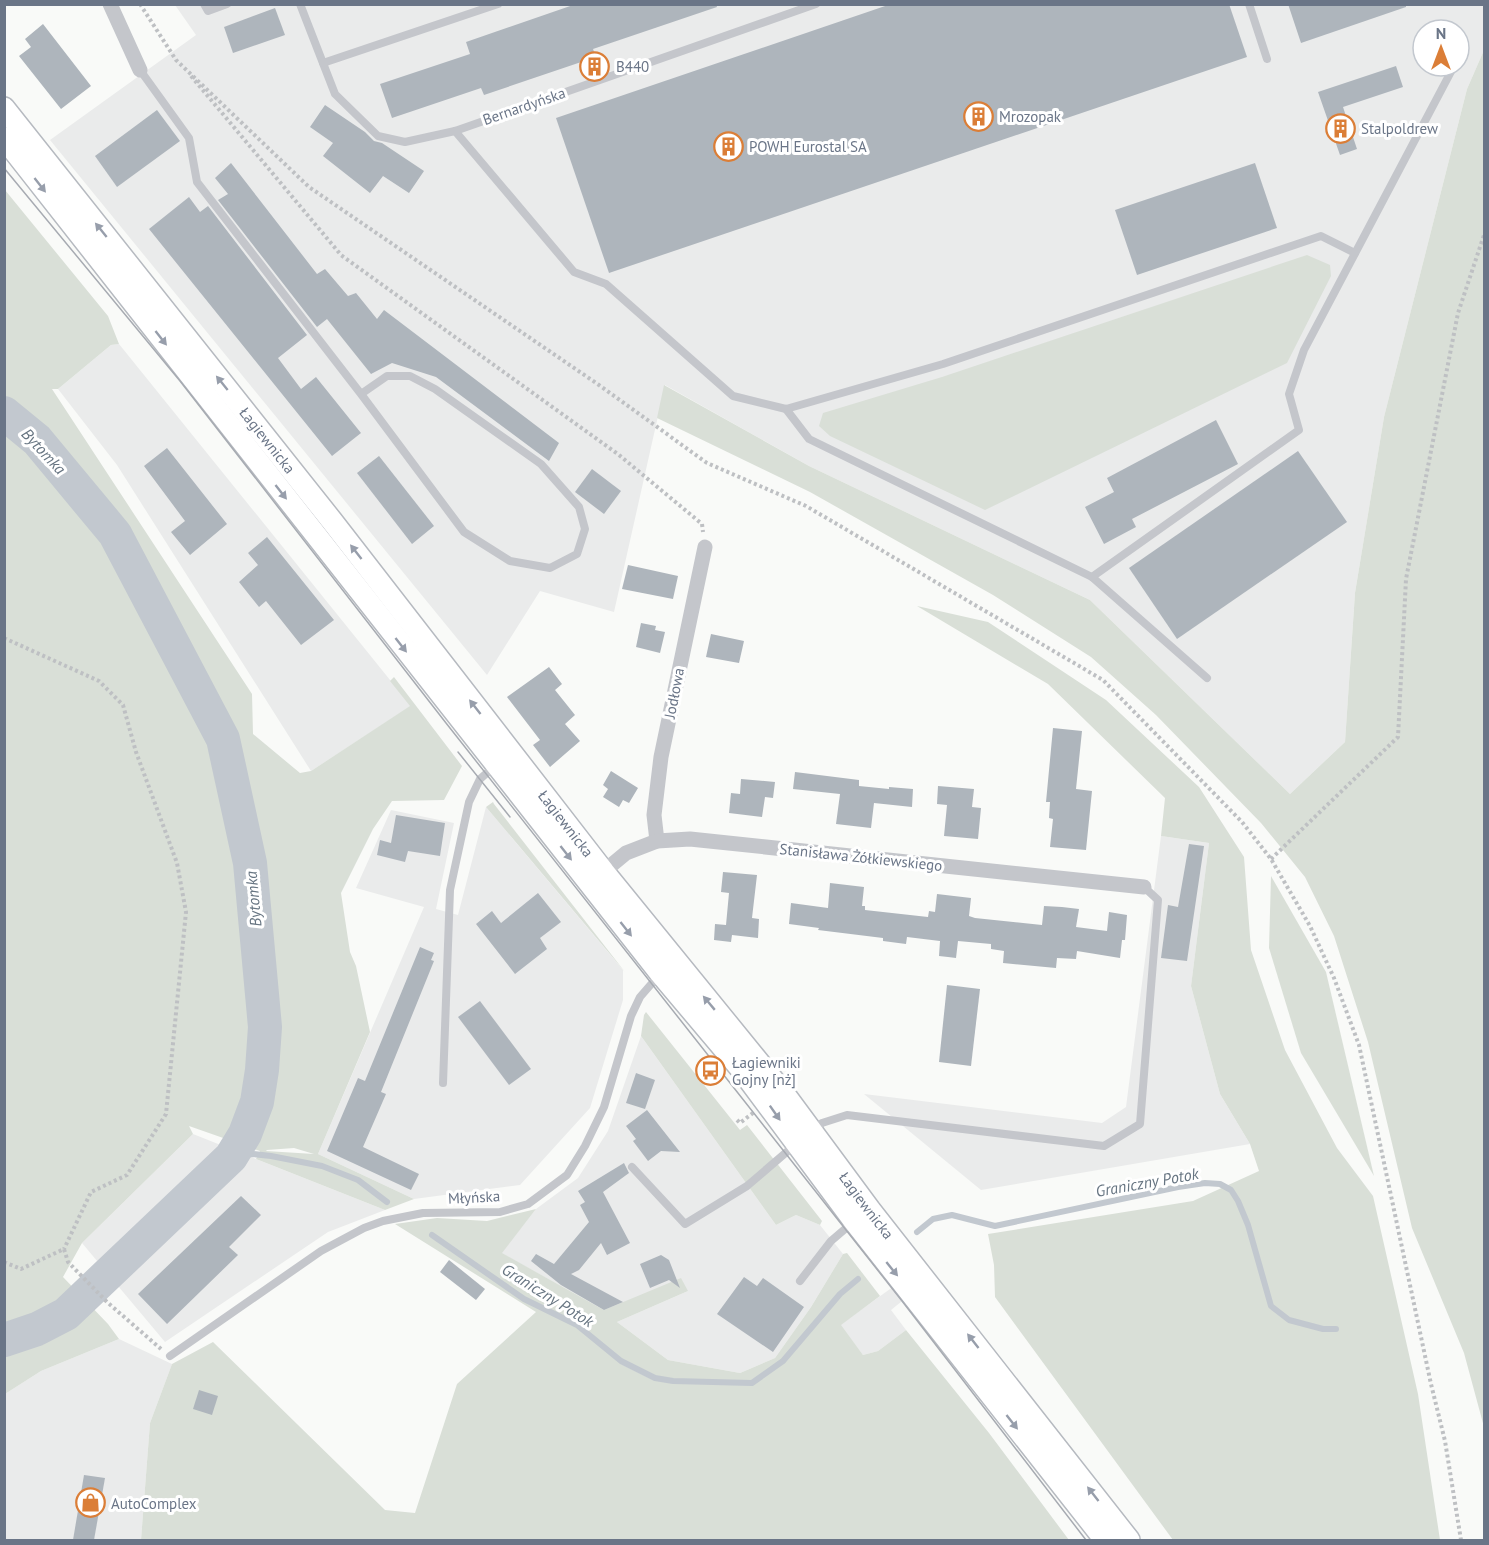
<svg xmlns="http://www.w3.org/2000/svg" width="1489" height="1545" font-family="'PT Sans',sans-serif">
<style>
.built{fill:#eaebeb;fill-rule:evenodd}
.green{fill:#d9dfd7;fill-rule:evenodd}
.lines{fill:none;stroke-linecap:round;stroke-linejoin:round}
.stream{stroke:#c2c8cf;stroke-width:6}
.river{stroke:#c2c8cf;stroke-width:34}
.building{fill:#aeb5bc}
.secondary-casing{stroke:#b6bac0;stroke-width:24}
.path{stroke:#bec0c3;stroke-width:4;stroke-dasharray:3 3;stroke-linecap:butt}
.service{stroke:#c4c6cb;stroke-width:8}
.minor{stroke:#c4c6cb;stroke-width:15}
.secondary{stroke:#fff;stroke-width:21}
.tram{stroke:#a7abb2;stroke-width:1.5}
.oneway{fill:#979eab}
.labels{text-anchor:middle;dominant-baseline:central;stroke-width:6;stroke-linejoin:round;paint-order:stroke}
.poi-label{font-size:15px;fill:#6a7587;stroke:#fff;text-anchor:start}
.street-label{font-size:15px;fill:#6a7587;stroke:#fff}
.water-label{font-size:16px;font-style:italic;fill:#677582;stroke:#fff}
</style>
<rect width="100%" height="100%" fill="#f9faf8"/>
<g class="built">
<path d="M175,5h1309v45l-17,39 -83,328 -29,176 -10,149 -55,52 -200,-194 -281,-134 -144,-81 -51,227 -74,-21 -53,84 -437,-535 146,-105zM1423,30h36v36h-36z"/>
<path d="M119,344l292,362 -100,65 -194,-306 -59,-76 53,-44z"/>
<path d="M486,807l137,163v30l-33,108 -70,77 -106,14 -96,-45 106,-247 -68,-19 35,-78 63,13 -18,86 22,6z"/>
<path d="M1161,836l48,7 -18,143 29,108 30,50 -269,46 -117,-96 238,29 24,-16z"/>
<path d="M641,1036l135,189 20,-10 24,10 23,29 -32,53 -36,51 -35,15 -72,-13 -51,-38 71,-31 -84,19 -103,-57 35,-44 42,-31 30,-47z"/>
<path d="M193,1134l192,76 -57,22 -163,110 -83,-99z"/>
<path d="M897,1284l10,13 -16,13 15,20 -28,21 -15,4 -23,-30z"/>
<path d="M119,1339l53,25 -22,59 -9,117h-136v-146l36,-23z"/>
</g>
<g class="green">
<path d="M1484,50v1377l-20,-74 -52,-125 -44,-186 -34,-106 -29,-59 -44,-54 -105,-108 -65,-58 -98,-62 -183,-103 -153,-74 7,-33 145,81 281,134 200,194 55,-52 10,-149 29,-176 83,-328z"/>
<path d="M5,190l103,126 11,28 -8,1 -53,44h-6l200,305 1,40 47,39 11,-2 99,-65 -20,-25 4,-4 68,89 -18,34 -52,1 -19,28 -32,64 9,59 6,14 14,66 -52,122 96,45 -29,11 -129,-51 4,-8 -71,-25 4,8 -111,109 -19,34 45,47 11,15 -78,32 -36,23zM294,1148l20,6 -48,-3 1,-1z"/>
<path d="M1307,255l23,10 1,11 -44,87 -302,147 -155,-74 -11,-10 4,-13 119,-36z"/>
<path d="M917,606l71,16 118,78 93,87 45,70 7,93 34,100 52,98 36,48 45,198 22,146h-267l-178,-243 -1,-32 -6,-31 205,-33 66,-30 -9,-27 -30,-50 -29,-108 18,-143 -48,-7 4,-38 -117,-114z"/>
<path d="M493,802l1,2 131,168 -139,-165z"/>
<path d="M1271,876l55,96 48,204 -73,-123 -32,-105z"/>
<path d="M646,1012l94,118 7,-5 75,96 -2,4 -24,-10 -20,10 -135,-189 3,-21z"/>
<path d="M536,1209l-34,44 102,57 77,-32 7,13 -71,31 51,38 72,13 35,-15 36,-51 32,-53 4,-1 33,43 -39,29 22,30 15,-4 28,-21 83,103 80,107h-928l9,-117 22,-59 41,-22 172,168 30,3 42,-129 79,-72 -141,-88 42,-6 50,3z"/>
</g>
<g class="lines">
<g class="stream">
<path d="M231,1157l22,-3 18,2 51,10 36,14 29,22"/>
<path d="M917,1232l16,-13 19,-4 43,11 183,-39 27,-4 15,1 11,6 7,11 10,24 23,81 18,14 34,9h13"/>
<path d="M432,1235l92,64 53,26 44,36 34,17 18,3 79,2 31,-22 57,-67 18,-15"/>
</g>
<path class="river" d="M4,413l33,27 78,94 108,205 27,124 15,164 -3,43 -5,32 -12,32 -14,23 -165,157 -29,15 -33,11"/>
</g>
<g class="building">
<path d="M576,4h140l1,3 -124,42 3,8 -112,38 -3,-7 -89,30 -12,-34 90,-30 -4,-12z"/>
<path d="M891,4h338l18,53 -638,216 -53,-155z"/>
<path d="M1288,4h118v3l-105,36z"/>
<path d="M275,8l10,27 -52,18 -9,-26z"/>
<path d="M43,24l48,62 -30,23 -42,-53 12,-9 -6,-8z"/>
<path d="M1396,66l7,21 -60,20 14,42 -17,6 -22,-63z"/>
<path d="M325,105l40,27 9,9 8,2 42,28 -15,22 -26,-17 -13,17 -47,-37 10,-13 -23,-16z"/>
<path d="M157,110l23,31 -63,46 -22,-31z"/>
<path d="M231,163l86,111 8,-5 23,27 8,-3 21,26 7,-9 175,133 -10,18 -113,-84 -44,-14 -21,11 -44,-55 -10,8 -99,-127 10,-6 -13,-16z"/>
<path d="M1255,163l22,65 -140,47 -22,-65z"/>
<path d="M189,197l11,15 8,-6 99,129 -29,23 23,31 15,-12 45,56 -29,23 -183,-227z"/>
<path d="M1216,420l22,44 -106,55 4,8 -32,17 -19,-37 29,-15 -7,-14z"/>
<path d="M167,448l60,76 -37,31 -19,-23 14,-11 -41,-55z"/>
<path d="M1298,451l49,71 -170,117 -48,-71z"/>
<path d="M379,456l55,70 -22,18 -55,-71z"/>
<path d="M592,469l29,22 -17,23 -29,-22z"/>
<path d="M267,537l67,83 -33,25 -35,-44 -7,6 -20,-25 19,-17 -10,-12z"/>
<path d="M628,565l50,11 -5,23 -51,-10z"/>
<path d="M641,623l15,3 -1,4 10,2 -5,21 -24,-6z"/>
<path d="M711,634l33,7 -5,22 -33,-6z"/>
<path d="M549,667l13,17 -7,6 20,25 -10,9 15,17 -30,26 -17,-22 7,-5 -33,-43z"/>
<path d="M1053,728l29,3 -6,58 16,2 -6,59 -36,-3 3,-28 -4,-1 1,-16h-4z"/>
<path d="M611,771l27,17 -9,15 -6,-3 -4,7 -16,-10 5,-8 -5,-4z"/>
<path d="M795,772l64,8v6l30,3v-2l24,2 -1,18 -38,-4 -3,25 -35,-4 4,-30 -47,-5z"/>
<path d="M741,779l34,3 -2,16 -8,-1 -3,20 -33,-4 2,-20 9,1z"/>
<path d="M938,786l36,3 -2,18 9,1 -3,31 -34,-3 3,-31 -10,-1z"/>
<path d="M396,815l49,8 -5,33 -32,-5 -3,11 -28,-7 3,-15 11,3z"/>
<path d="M1189,844l15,2 -17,115 -26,-3 7,-53 10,2z"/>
<path d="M723,872l34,3 -5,43 7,1 -1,19 -26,-3 -1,7 -17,-2 1,-16 11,1 3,-32 -8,-1z"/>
<path d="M830,883l34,4 -2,19h3v4l63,7 1,-6 6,1 2,-18 34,4 -2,18 6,2 67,7 2,-19 18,1 17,2 -3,18 31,4 2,-19 18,3 -2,25h-3l-2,18 -43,-7 -1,8 -19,-1 -1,10 -53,-5 1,-12 -13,-2v-5l-33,-3 -2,17 -8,-1 -9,-1 1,-15 -33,-4 -1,7 -23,-3v-3l-65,-8 1,-2 -30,-4 2,-21 37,5z"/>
<path d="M538,893l23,29 -21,16 7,11 -32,25 -39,-50 16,-13 9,12z"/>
<path d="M420,947l14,6 -3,7 3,1 -53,131 5,2 -23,53 56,27 -8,16 -84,-39 31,-73 7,3z"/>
<path d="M947,985l33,4 -9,77 -32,-4z"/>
<path d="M480,1001l51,68 -22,16 -51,-68z"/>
<path d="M636,1073l19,7 -10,29 -19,-6z"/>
<path d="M647,1110l33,42 -19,-1 -13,10 -15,-20 3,-2 -10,-13z"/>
<path d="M624,1163l5,10 -26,19 27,51 -23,12 -6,-12 -22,27 -8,4 52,28 -19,8 -43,-25 -30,-24 5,-7 18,10 35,-42 -9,-17 5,-3 -7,-11z"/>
<path d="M241,1196l20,19 -32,32 9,8 -71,69 -29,-30z"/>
<path d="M661,1255l8,5 11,28 -11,-8 -19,8 -10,-24z"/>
<path d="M449,1260l36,29 -9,11 -36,-28z"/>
<path d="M744,1277l13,9 6,-8 41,29 -31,45 -56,-38z"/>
<path d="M199,1390l19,6 -6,19 -19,-6z"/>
<path d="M84,1475l21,3 -11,62h-21z"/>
</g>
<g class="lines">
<defs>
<g id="secondary">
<path id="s1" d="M4,108l328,413 272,351 178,219 88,119 259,330"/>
<path d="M4,138l656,835 81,96 113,152 251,319"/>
</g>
</defs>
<use href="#secondary" class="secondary-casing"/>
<g class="path">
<path d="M140,4l36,56 133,127 290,198 108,78 99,43 297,174 139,142 29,37 39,67 24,52 25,67 72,339 14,57 16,99"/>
<path d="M191,76l150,179 278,200 83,69 1,8"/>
<path d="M4,638l95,43 24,24 13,47 41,111 9,49 -20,202 -39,61 -36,17 -27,57"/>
<path d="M1271,859l127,-122 8,-158 52,-266 26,-78"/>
<path d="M737,1120l3,3 13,-10"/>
<path d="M4,1262l17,7 43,-20 4,13 39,40 54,47"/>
</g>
<g class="service">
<path d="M204,4l4,7 19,-7"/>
<path d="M300,4l35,90 43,42 27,6 50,-11 361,-127"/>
<path d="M1249,4l18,55"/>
<path d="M323,63l175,-59"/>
<path d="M140,70l49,68 8,44 164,212 103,138 46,29 40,7 27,-14 8,-25 -6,-22 -38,-43 -106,-75 -25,-13h-23l-26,18"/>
<path d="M455,131l119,141 32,12 127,112 53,13 157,-45 378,-128 34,17"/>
<path d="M786,409l23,30 283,138 115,101"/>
<path d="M1092,577l207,-147 -10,-36 15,-44 150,-284"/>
<path d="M443,1083l7,-193 19,-88 11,-23 16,-14"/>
<path d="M813,1131l9,-8 25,-8 257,31 36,-22 18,-224 -14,-13"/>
<path d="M632,1167l53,57 62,-38 49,-42"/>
<path d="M800,1281l31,-40 21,-18"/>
<path d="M170,1356l151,-105 43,-23 19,-7 40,-8 77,-1 28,-8 39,-29 18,-29 19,-39 27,-91 9,-19 20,-23"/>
</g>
<g class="minor">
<path d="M110,4l30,66"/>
<path d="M657,841l-3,-26 7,-58 44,-210"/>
<path d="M597,877l29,-24 31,-12 33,-2 454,48"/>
</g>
<use href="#secondary" class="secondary"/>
<g class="tram">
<path d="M4,168l176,213 266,342 456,578 184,239"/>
<path d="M458,752l52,65"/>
</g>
</g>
<defs><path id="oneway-solid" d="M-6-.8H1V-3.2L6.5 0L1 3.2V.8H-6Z" transform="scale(1.5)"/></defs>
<g class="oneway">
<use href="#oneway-solid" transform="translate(40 185) rotate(52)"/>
<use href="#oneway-solid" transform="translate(101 230) rotate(-129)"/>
<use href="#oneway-solid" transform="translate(161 338) rotate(52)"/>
<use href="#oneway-solid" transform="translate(222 383) rotate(-129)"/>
<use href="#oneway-solid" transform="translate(281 492) rotate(52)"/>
<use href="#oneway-solid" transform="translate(356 552) rotate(-128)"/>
<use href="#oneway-solid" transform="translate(401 645) rotate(52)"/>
<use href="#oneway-solid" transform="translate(475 707) rotate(-128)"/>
<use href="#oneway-solid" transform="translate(566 853) rotate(52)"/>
<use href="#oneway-solid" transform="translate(626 929) rotate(52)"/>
<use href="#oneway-solid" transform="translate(709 1003) rotate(-130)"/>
<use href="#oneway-solid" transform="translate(775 1113) rotate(55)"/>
<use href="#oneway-solid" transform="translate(892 1269) rotate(51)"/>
<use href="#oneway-solid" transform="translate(973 1341) rotate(-128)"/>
<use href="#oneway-solid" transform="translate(1012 1422) rotate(52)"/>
<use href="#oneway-solid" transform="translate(1093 1494) rotate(-128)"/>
</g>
<defs>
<symbol id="building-ring" viewBox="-11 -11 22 22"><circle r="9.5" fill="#fff" stroke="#db7e37" stroke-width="1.5"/><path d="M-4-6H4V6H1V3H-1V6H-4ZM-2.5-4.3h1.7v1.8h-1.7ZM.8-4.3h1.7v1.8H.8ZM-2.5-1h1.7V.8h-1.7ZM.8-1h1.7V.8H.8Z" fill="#db7e37"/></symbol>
<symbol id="bus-ring" viewBox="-11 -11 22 22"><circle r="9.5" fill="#fff" stroke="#db7e37" stroke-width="1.5"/><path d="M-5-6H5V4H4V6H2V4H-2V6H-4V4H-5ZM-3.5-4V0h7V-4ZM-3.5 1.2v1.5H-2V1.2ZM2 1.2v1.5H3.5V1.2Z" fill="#db7e37"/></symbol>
<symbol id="shop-ring" viewBox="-11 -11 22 22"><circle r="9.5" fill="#fff" stroke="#db7e37" stroke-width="1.5"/><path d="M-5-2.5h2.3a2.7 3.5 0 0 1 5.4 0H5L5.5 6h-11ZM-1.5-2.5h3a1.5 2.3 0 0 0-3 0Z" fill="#db7e37"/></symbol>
</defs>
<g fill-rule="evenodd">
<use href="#building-ring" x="578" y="50" width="33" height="33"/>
<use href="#building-ring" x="962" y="100" width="33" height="33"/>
<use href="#building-ring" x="1324" y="112" width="33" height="33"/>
<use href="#building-ring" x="712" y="130" width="33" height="33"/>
<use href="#bus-ring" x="694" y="1054" width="33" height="33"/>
<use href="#shop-ring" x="74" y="1486" width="33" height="33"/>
</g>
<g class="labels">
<g class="poi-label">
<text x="616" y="66">B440</text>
<text x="999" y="116">Mrozopak</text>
<text x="1361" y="128">Stalpoldrew</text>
<text x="749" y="146">POWH Eurostal SA</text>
<text x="732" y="1062">Łagiewniki<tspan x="732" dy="17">Gojny [nż]</tspan></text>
<text x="111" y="1503">AutoComplex</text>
</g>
<g class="street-label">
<text transform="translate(524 106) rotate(-19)">Bernardyńska</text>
<text stroke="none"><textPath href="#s1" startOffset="424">Łagiewnicka</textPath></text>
<text transform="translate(674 693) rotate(-79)">Jodłowa</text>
<text stroke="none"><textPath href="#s1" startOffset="910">Łagiewnicka</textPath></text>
<text transform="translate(861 857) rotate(6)">Stanisława Żółkiewskiego</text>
<text transform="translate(474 1197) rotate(-3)">Młyńska</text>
<text stroke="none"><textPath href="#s1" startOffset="1396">Łagiewnicka</textPath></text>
</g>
<g class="water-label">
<text transform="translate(44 451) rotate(47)">Bytomka</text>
<text transform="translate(253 899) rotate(-95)">Bytomka</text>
<text transform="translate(1147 1182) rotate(-10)">Graniczny Potok</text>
<text transform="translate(548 1295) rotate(32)">Graniczny Potok</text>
</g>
</g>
<rect width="1489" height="1545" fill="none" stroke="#6a7587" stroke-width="12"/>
<g transform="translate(1441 48)"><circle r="28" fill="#ffffff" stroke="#c3c8cf" stroke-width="1.5"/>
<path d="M0-4.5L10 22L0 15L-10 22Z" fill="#db7e37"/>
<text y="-9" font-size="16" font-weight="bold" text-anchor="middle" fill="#6a7587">N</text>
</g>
</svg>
